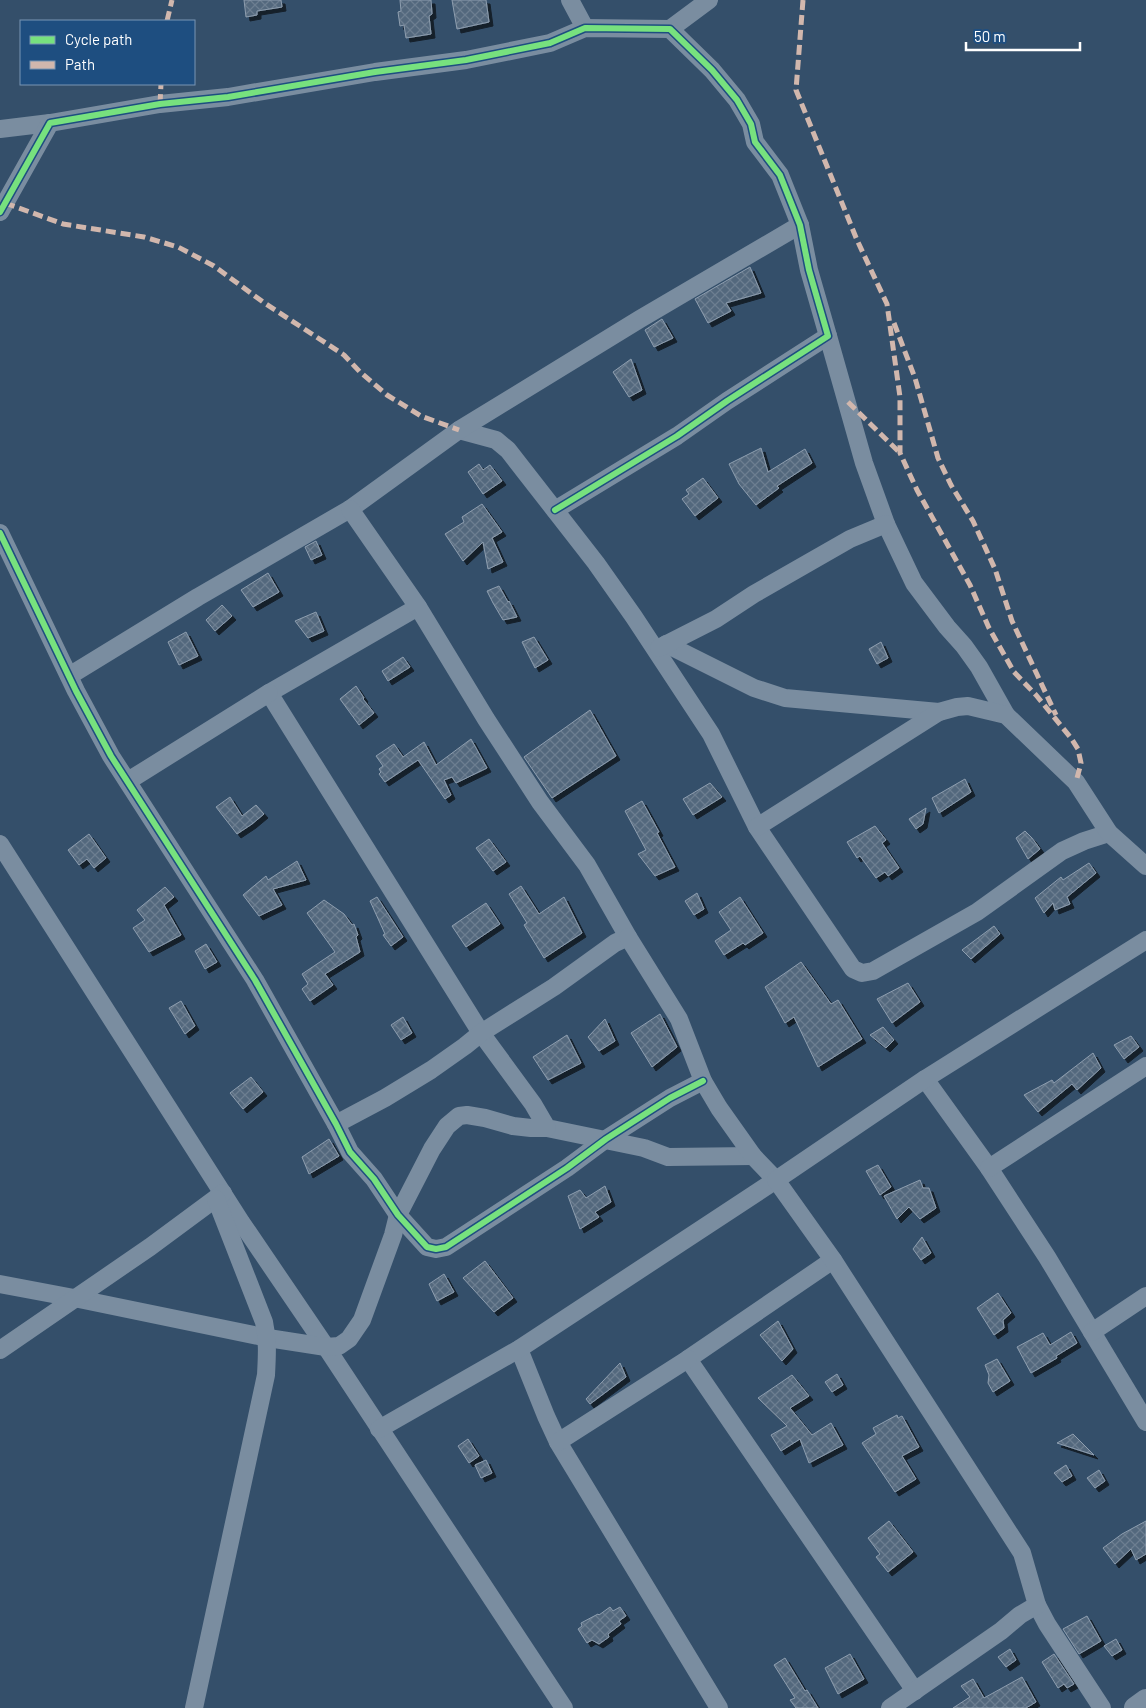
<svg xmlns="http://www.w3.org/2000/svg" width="1146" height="1708" font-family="Barlow,sans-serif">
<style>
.building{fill:url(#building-cross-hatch);stroke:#8e9eaf;filter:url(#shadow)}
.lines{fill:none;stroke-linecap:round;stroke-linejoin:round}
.minor{stroke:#7a8da0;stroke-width:18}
.tertiary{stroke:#7a8da0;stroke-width:22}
.quiet{stroke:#d1b7ad;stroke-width:5;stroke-dasharray:10 5;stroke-linecap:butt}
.cycleway-casing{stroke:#1e4e80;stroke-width:9}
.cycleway{stroke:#77e17e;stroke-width:6}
</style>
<defs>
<pattern id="building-cross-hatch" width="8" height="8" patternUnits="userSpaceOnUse" patternTransform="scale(1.25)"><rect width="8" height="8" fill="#52677d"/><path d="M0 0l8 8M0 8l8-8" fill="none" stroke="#6c7e90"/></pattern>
<filter id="shadow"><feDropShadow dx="4" dy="4" stdDeviation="0" flood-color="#0009"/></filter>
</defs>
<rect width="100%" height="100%" fill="#344f6a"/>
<g class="building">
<path d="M244,0h37l1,7 -25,4v4l-11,2z"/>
<path d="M400,0h31l1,14 -3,2 2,18 -25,4 -2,-13 -4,1 -2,-14 3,-1z"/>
<path d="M452,0h34l3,22 -32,7z"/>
<path d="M750,267l11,26 -35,10 5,8 -23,12 -13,-24z"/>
<path d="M662,319l11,19 -19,9 -9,-17z"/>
<path d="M631,359l11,31 -13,7 -16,-25z"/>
<path d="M761,448l7,24 37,-23 7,14 -35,23 2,2 -23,17 -17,-21 -10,-20z"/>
<path d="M479,464l4,6 7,-5 12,16 -19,13 -15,-22z"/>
<path d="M703,478l15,20 -23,18 -13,-17 7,-5 -3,-4z"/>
<path d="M482,504l20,28 -10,6 11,24 -15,7 -5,-27 -20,19 -18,-27 19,-12 -2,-5z"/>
<path d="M316,541l6,14 -11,5 -6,-13z"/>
<path d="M268,573l11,19 -26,15 -12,-17z"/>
<path d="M499,586l9,16 1,-1 8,16 -14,3 -10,-17 -6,-12z"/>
<path d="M222,605l10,11 -17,15 -9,-11z"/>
<path d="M316,612l8,19 -16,7 -13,-17z"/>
<path d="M186,632l12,24 -19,9 -11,-23z"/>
<path d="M534,637l14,23 -13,8 -13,-26z"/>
<path d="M881,642l7,16 -11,6 -8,-15z"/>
<path d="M403,657l7,10 -22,14 -6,-10z"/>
<path d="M356,686l8,12 -1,1 11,14 -15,12 -19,-26z"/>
<path d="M590,710l26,46 -64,42 -28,-41z"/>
<path d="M471,739l16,29 -31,15 -4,-6 -8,3 7,15 -6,4 -27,-39 -33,22 -6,-8 2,-2 -2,-3 4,-3 -7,-10 18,-12 9,13 21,-15 12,23z"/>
<path d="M965,779l6,13 -32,21 -7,-15z"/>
<path d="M710,783l12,14 -29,18 -10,-16z"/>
<path d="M230,797l12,19 14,-11 8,9 -12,10 -15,10 -21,-27z"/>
<path d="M642,801l17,31 -2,1 18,34 -20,9 -17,-22 8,-4 -21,-39z"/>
<path d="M926,808l-3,16 -7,5 -7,-10z"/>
<path d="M875,826l11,14 -4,3 17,25 -11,8 -3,-4 -9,6 -16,-22 -3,2 -10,-16z"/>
<path d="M1025,831l7,7 8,11 -12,10 -12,-21z"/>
<path d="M89,834l17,24 -12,10 -7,-9 -8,6 -11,-15z"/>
<path d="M489,839l17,23 -13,9 -17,-23z"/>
<path d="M297,861l9,19 -33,9 9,16 -23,11 -16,-21 23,-19 2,4z"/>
<path d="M1089,863l7,10 -29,24 3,7 -15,6 -2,-7 -9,10 -9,-15 26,-21 2,3z"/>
<path d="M521,886l18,28 25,-17 18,36 -38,25 -20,-33 3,-2 -18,-29z"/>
<path d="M165,887l9,10 -10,8 17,30 -32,17 -16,-24 12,-8 -8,-10z"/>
<path d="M697,893l7,16 -10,6 -9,-14z"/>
<path d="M377,897l26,40 -12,9 -8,-11 2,-1 -15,-33z"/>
<path d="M740,897l23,36 -18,12 -2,-2 -19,12 -9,-14 16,-11 -12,-18z"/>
<path d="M324,900l20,14 8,11 2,-1 4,11 -2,2 4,15 -35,22 8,11 -23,16 -8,-12 6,-5 -6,-10 33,-22 -28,-39z"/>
<path d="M486,903l14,21 -34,23 -14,-21z"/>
<path d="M994,926l6,8 -29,25 -9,-9z"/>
<path d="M206,944l11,18 -12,7 -10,-18z"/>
<path d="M801,962l30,42 7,-4 24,39 -44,28 -24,-50 -9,6 -20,-36z"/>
<path d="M908,983l12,19 -28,21 -15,-24z"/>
<path d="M181,1001l14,25 -10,8 -16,-26z"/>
<path d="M660,1014l17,33 -25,20 -21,-34z"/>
<path d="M403,1017l9,16 -11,7 -10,-15z"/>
<path d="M605,1019l10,22 -16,10 -11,-14z"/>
<path d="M883,1027l11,13 -8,8 -16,-13z"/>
<path d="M567,1035l14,28 -33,17 -15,-23z"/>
<path d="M1131,1036l8,11 -15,12 -10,-14z"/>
<path d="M1093,1053l8,15 -24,22 -5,-6 -34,28 -14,-17 28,-15 2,3z"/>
<path d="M251,1077l12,15 -20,17 -13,-16z"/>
<path d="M329,1139l10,17 -30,18 -7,-17z"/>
<path d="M878,1165l13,22 -11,8 -14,-24z"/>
<path d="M920,1180l3,8h6l7,20 -16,11 -11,-12 -12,12 -13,-23z"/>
<path d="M605,1186l6,16 -16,10 4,5 -19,12 -12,-33 12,-6 6,8z"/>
<path d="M922,1237l9,16 -10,7 -8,-11z"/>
<path d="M485,1261l28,37 -19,14 -31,-34z"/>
<path d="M444,1274l10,18 -17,9 -8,-17z"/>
<path d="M998,1293l13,20 -8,7 1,8 -10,7 -17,-27z"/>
<path d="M778,1321l15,28 -11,12 -22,-26z"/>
<path d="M1071,1332l6,11 -21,13 1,2 -26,15 -14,-26 26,-14 7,12z"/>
<path d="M997,1359l13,22 -17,11 -5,-9 1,-8 -4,-10z"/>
<path d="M620,1363l6,14 -36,27 -4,-5z"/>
<path d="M837,1374l6,11 -11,7 -7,-10z"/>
<path d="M792,1375l17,21 -19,12 22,27 19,-12 12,22 -34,18 -9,-24 -19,12 -10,-16 16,-9 -29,-28z"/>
<path d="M897,1415l1,3 4,-2 17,31 -17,9 14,23 -21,13 -33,-49 14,-9 -3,-6z"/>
<path d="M1073,1434l21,21 -37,-12z"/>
<path d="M468,1439l11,17 -10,7 -11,-17z"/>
<path d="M486,1460l6,13 -11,5 -6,-13z"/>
<path d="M1066,1465l6,11 -10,6 -8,-9z"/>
<path d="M1099,1470l6,11 -10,7 -8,-10z"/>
<path d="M889,1521l24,31 -25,20 -12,-15 4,-3 -12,-16z"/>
<path d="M1146,1521v33l-10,6 -5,-11 -16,15 -12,-16 19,-14z"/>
<path d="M610,1607l3,4 7,-4 6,9 -7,5 2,3 -13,10 1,3 -10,7 -7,-4 -5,3 -9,-14 4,-3 -1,-3 17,-9 1,1z"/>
<path d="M1087,1616l14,25 -22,13 -16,-25z"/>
<path d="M1116,1639l6,11 -10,6 -8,-10z"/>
<path d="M1010,1649l6,11 -10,7 -8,-10z"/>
<path d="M850,1654l14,25 -26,15 -13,-26z"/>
<path d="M1054,1654l20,30 -7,4 -3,-4 -6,4 -16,-26z"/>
<path d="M785,1658l20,33 2,-1 11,18h-22l-6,-8 5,-2 -21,-33z"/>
<path d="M1022,1677l14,25 -10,6h-73l17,-11 -9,-11 12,-7 11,19z"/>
</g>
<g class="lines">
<g class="minor">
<path d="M570,0l15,28"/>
<path d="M670,29l39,-29"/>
<path d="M0,129l50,-6"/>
<path d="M0,212l50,-89 110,-19 68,-7 147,-25 91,-12 84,-17 35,-15 85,1 42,41 25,30 14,24 4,18 25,33 20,50 9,45 19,66 -101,65 -50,35 -122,74"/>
<path d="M828,336l36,127 22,61 28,59 33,44 17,19 15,21 27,48"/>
<path d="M459,430l37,10 12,10 88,113 38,54 77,117 46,93 96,142 9,4 11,-2 104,-59 85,-61 22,-10 25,-8"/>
<path d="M0,533l76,158 35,65 144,224 81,144 14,28 24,27 24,36 29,32 9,2 10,-2 121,-79 39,-29 64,-41 33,-17"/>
<path d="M418,607l-149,86 212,340 52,71 14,24 97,20 24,9 85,-1"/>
<path d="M666,644l88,44 31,10 154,14"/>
<path d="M659,648l57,-29 38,-25 96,-55 36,-15"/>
<path d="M69,676l129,-79 152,-88 109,-79 181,-111 160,-94"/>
<path d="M128,781l141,-88"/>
<path d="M757,827l182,-115 18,-5 11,-1 38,9 70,67 33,51 37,33"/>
<path d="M0,844l241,378 85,125 238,361"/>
<path d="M925,1079l64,89 58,89 99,165"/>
<path d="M336,1124l49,-26 46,-28 34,-24 16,-13 73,-46 61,-44 13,-6 -41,-72 -47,-63 -54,-83 -68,-112 -68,-98"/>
<path d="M989,1168l157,-102"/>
<path d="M833,1260l-145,99 227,332"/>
<path d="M0,1284l74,14 194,40 58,9 13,-1 10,-7 13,-19 31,-85 5,-20 34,-66 15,-23 12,-10 8,-1 18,3 28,8 18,2h16"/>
<path d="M1092,1332l54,-36"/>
<path d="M519,1349l27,67 12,26 161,266"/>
<path d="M0,1350l150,-103 73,-54"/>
<path d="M379,1429l140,-80 257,-169 -23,-24 -34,-48 -16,-27 -24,-62 -51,-82"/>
<path d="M558,1442l130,-83"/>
<path d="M1037,1605l10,19 55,84"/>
<path d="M194,1708l72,-333c1,-19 2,-35 -2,-53l-48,-123"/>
<path d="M890,1708l111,-77 19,-16 17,-10 -15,-52 -189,-293 -57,-80 149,-101 221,-139"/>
</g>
<path class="tertiary" d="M1135,1708l11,-8"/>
<g class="quiet">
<path d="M803,0l-7,90 61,150 30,64 13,93v56l17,37 53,95 19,43 25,44 22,23 35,43 7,11 3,14 -5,19"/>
<path d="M167,21l5,-21"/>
<path d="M160,104l1,-20"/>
<path d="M5,203l58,21 81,13 34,10 36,19 49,36 81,53 16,17 27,23 34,21 38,14"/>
<path d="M894,323l21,55 23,80 13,27 22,36 22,48 17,52 44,94"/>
<path d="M848,402l52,51"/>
</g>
<defs>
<g id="cycleway">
<path d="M0,212l50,-89 110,-19 68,-7 147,-25 91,-12 84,-17 35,-15 85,1 42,41 25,30 14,24 4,18 25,33 20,50 9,45 19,66 -101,65 -50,35 -122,74"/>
<path d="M0,533l76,158 35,65 144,224 81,144 14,28 24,27 24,36 29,32 9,2 10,-2 121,-79 39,-29 64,-41 33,-17"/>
</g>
</defs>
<use href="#cycleway" class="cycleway-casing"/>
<use href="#cycleway" class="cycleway"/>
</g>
<rect x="20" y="20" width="175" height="65" fill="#1e4e80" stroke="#7895b3"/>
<rect x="30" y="36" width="25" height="8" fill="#77e17e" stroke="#7895b3"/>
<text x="65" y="45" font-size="15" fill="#ffffff">Cycle path</text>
<rect x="30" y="61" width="25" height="8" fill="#d1b7ad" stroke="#7895b3"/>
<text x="65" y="70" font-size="15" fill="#ffffff">Path</text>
<path d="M966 42v8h114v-8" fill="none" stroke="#ffffff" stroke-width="2.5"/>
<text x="974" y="42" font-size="15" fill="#ffffff" stroke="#1e4e80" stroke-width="4" paint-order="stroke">50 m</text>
</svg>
